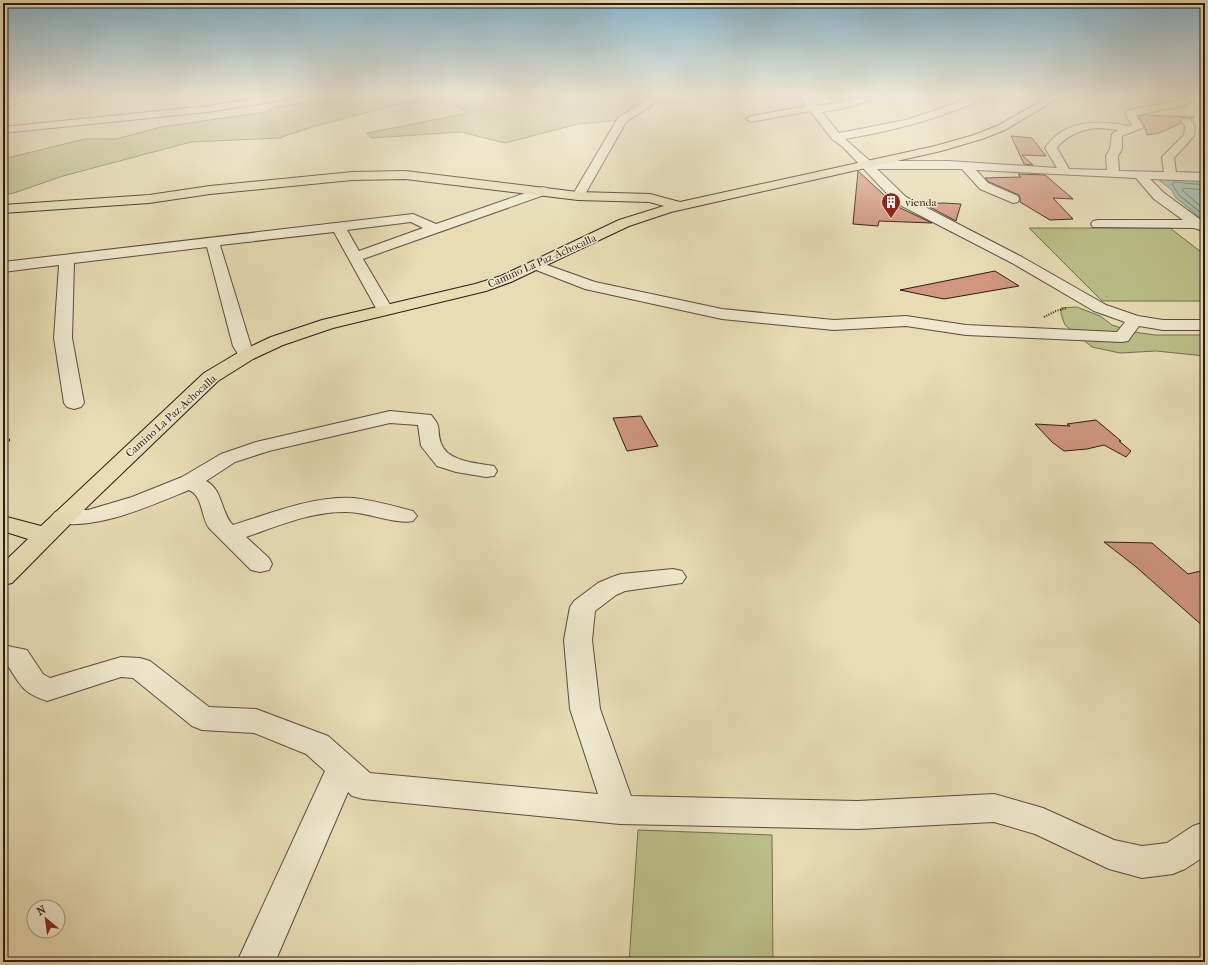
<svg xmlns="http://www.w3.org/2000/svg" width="1208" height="965" font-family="'IM FELL French Canon',serif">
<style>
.green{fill:#bbbf89;stroke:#746e50}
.water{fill:#97bcaa;stroke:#6c7c6f}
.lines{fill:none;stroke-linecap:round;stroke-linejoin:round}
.shore{stroke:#626c60;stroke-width:1}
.building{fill:#d09680;stroke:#2c1c16}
.minor-casing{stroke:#5b4c3e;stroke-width:2}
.major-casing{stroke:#2c1c16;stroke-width:2}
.path-far1{stroke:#2c1c16;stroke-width:2;stroke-dasharray:1 1.5;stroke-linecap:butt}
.path{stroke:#2c1c16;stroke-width:2.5;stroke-dasharray:1 2;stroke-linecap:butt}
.minor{fill:#efe8ce;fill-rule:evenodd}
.major{fill:#e7dcb4;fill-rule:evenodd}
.labels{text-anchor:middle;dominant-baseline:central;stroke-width:3;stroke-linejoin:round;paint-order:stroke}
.far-poi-label{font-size:11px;fill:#2c1c16;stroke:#efe8ce;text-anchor:start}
.far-street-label{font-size:11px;fill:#2c1c16;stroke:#efe8ce}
</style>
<rect width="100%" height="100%" fill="#e7dcb4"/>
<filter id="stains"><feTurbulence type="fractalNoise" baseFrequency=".005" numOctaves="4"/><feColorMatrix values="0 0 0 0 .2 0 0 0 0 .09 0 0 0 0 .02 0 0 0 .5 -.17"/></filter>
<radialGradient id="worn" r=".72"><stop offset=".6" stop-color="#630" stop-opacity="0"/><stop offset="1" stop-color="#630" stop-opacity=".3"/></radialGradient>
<g class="green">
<path d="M323,97h331l-32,23 -44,4 -73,19 -44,-11 -90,6 -4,-5 102,-20 -22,-13 -48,4 -87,23 -33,11 -88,4 -128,34 -49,17 -11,2v-36l82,-20h31l45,-12 105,-15 9,-5 33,-5z"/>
<path d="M1029,228h141l35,27v46h-103z"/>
<path d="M1077,307l23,9 12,9 22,7 21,3h48l2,6v15l-49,-5 -36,2 -28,-6 -27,-22 -4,-11v-6z"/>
<path d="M638,830l134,5 1,127h-144z"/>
</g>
<path class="water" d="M1156,178h18l31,3v41l-30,-25 -3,-7z"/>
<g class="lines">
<g class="shore">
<path d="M1205,185l-31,-3 -2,2 7,11 26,21"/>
<path d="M1205,190l-21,-2 -2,2 23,20"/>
</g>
</g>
<g class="building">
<path d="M1145,115l50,2 -3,2 -10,-1 -2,2 1,3 -22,10 -12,2 -3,-10 -6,-9z"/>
<path d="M1011,136l21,2 14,18 -24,-1 11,10 -9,-1z"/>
<path d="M858,171l38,35 36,17 -53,-2 -1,5 -25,-2z"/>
<path d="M1018,174l27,1 28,24 -20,-1 20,21 -23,1 -30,-18v-3l-1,-4 -30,-13 -4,-4 36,-1z"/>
<path d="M943,203l18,1 -5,17 -32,-17z"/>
<path d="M995,271l24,15 -75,13 -44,-9z"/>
<path d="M641,416l17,30 -31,5 -14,-33z"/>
<path d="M1096,420l25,21h-2l12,10 -5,6 -22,-12 -17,4 -23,2 -12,-9 -17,-18 35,2 -3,-2z"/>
<path d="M1104,542l48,1 36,31 17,-4v58l-70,-62z"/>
</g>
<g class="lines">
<defs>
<g id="minor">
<path d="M19,96h13l-29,14v-7z"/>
<path d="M268,96h25l-4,3 -81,13 -205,21v-6l205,-21z"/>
<path d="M649,96h9l-5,8 -27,18 -42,74 -1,3h-10l-1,-3 46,-78 29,-18z"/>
<path d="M800,96h9l8,10c23,-3 44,-10 66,-10l-38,12 -23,4 17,21 67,-13 36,-12 30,-12h13c-6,6 -16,9 -24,12 -37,15 -76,24 -116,31l25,22h78l109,7 -12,-20c20,-29 53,-28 84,-22l3,-1 -7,-11 4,-4 47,-9 16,-5h13v2l-27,9 -42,8 7,11 -1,2 -20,8v13l-4,7 1,15 45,1 -2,-15 22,-22 1,-9 -4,-5 1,-2h8l5,7 -1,10 -20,22 2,14 29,1v8l-55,-2 14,14 41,30v6l-5,1 -6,-2 -101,-1 -2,-3 2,-3 5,-1h85l-29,-21 -18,-21 -160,-8 12,13 30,13 1,3 -1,3 -5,1 -33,-14 -18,-20h-85l29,28 116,60 84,48 32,11 25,4h42v10h-42l-24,-4 -11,15 -6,1 -156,-7 -60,-9 -72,4 -112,-11 -137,-30 -54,-21 -2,-3 2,-3 5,-1 59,21 127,27 112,11 72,-4 60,9 151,7 8,-10 -31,-11 -82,-48 -116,-60 -53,-56 -11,-8 -22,-28 -59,11 -5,-3 5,-3 56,-10zM1101,128l17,2 -6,4 -2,15 -4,7 1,14 -38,-1 -12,-21c9,-13 28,-20 44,-20z"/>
<path d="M543,187l4,1 2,3 -2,3 -184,65 30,51 -2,3 -6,2 -6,-2 -2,-3 -43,-78 -114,13 31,101 5,9 -3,4 -6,1 -6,-1 -8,-13 -26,-99 -133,16 -2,75 12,65 -3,4 -7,2 -7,-2 -3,-4 -10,-65 5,-73 -56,7v-10l410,-48 23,10zM411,222l12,6 -64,23 -12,-21z"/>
<path d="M390,411l41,4c12,14 5,14 10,28 6,19 37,20 53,23l3,5 -3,5 -8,1 -30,-5 -19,-6 -16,-20 -3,-21 -28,-2 -121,28 -34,11 -29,19c17,8 15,33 27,44 38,-12 80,-29 120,-27 20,2 40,8 60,13l4,5 -4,5c-16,4 -46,-9 -66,-9 -35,-1 -69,14 -101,25l23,21 3,6 -3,6 -9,2 -9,-2 -42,-42c-8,-11 -6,-32 -20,-38 -37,15 -95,42 -134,32l-4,-5 4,-5 8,-2h25l44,-13 50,-20 39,-23 35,-12z"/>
<path d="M673,569l9,2 4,6 -4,6 -57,8 -9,4 -21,16 -3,29 8,69 31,87 227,5 136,-7 49,14 71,32 28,6 25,-3 26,-17 12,-4v34l-20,13 -12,5 -31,4 -33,-9 -74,-35 -41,-12 -136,7 -238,-5 -257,-25 -11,-3 -4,-4 -73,170h-38l88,-191 -19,-17 -52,-21 -52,-3 -10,-4 -59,-48 -12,-1 -74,24c-24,-8 -26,-15 -39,-35l-5,-1v-20l24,5 16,24 7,4 71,-21 19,1 10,3 59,46 47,2 72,27 42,37 228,21 -28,-85 -6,-69 6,-33 4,-6 24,-18 14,-6 9,-3z"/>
</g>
<path id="major" d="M1050,96h12l-57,34 -23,9 -41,12 -270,61 -42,14 -118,56 -25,9 -153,37 -50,17 -30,14 -35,22 -128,123 -78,79 -9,2v-22l25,-24 -25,-8v-15l38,10 163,-153 37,-22 30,-14 51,-17 153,-36 26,-8 118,-56 45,-14 -15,-4 -71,-2 -173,-21 -53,1 -142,14 -61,9 -146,10v-8l146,-10 61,-9 142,-14 53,-1 173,21 72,2 30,8 255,-56 39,-11 23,-9z"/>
</defs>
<use href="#minor" class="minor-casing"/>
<use href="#major" class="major-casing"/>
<path class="path-far1" d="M1044,317l12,-6 11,-3"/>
<path class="path" d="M3,440h7"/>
<use href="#minor" class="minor"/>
<use href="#major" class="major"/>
</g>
<linearGradient id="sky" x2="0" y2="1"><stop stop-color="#87b7cf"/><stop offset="0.41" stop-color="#f4efdd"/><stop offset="1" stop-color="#f4efdd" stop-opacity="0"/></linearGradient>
<rect width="1208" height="232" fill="url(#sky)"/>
<defs>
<symbol id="building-pin" viewBox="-11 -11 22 30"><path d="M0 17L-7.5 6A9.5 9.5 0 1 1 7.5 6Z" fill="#8f2418" stroke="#efe8ce"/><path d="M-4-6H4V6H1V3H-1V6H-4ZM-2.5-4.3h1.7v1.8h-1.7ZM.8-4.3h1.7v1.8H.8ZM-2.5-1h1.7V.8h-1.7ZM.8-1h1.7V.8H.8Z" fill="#fff"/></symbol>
</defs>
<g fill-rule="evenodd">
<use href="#building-pin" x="880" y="191" width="22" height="30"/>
</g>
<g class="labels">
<g class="far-poi-label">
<text x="905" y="202">vienda</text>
</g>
<g class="far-street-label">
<text transform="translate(542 261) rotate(-24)">Camino La Paz-Achocalla</text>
<text transform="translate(171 416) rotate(-42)">Camino La Paz-Achocalla</text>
</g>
</g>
<rect width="1208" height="965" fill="none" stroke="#e7dcb4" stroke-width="16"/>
<rect x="4" y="4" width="1200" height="957" fill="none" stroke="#2c1c16" stroke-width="2"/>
<rect x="8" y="8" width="1192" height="949" fill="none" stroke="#2c1c16"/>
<g transform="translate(46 919) rotate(331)"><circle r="19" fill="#efe8ce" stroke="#a19684"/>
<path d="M0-3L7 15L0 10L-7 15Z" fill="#8f2418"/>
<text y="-6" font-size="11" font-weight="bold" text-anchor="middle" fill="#2c1c16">N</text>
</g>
<rect width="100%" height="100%" filter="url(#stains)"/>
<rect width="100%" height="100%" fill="url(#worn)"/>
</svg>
